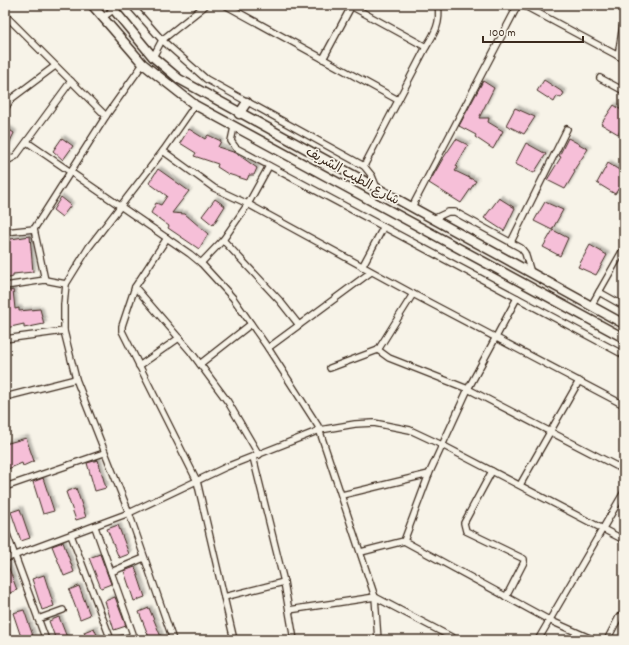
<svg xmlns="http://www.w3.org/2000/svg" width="629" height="645" font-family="Dekko,'Playpen Sans Arabic',sans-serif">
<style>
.building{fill:#f6bfd8;stroke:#3b2a1e;filter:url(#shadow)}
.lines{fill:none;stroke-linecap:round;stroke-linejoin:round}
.street-casing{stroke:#3b2a1e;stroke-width:8}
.secondary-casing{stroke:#3b2a1e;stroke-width:11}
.street{stroke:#f7f3e8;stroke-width:5.5}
.secondary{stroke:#f7f3e8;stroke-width:8}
.labels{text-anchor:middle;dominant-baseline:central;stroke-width:3.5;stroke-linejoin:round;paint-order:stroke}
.street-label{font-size:13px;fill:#3b2a1e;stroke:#f7f3e8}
</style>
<defs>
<filter id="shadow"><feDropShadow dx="2.5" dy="-2.5" stdDeviation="1" flood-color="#0004"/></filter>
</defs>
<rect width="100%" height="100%" fill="#f7f3e8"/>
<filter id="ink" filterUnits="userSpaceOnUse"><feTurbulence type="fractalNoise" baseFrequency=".025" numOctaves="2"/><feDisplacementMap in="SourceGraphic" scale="8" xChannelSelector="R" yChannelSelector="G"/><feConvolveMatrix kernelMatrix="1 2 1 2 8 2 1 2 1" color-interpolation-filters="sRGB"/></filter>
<g filter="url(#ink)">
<g class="building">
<path d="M544,80l20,13 -3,5 -4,-2 -3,6 -17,-11z"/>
<path d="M483,81l11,7 -15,30h10l-1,4 15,9 -10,18 -18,-12 1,-2 -17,-9z"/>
<path d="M614,105l10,7v13l-6,9 -17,-10z"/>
<path d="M515,108l20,9 -11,17 -18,-9z"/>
<path d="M5,127l9,6 -9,19z"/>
<path d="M189,129l16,10 3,-4 13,6 -3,6 18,6 21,15 -3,7h-5l-2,5 -19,-6 -11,-7 1,-3 -24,-8 2,-3 -16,-10z"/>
<path d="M62,138l11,8 -10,14 -10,-9z"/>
<path d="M568,138l20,11 -14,21 1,2 -10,17 -18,-9 14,-23 -2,-1z"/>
<path d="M456,139l12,6 -12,21 2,1 -3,4 21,10 -15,22 -32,-20 13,-23z"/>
<path d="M526,143l20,11 -12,19 -19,-9z"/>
<path d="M608,163l16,10v7l-9,14 -18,-11z"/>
<path d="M158,169l31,22 -17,22 13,1 23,20 -9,15 -31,-21 1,-2 -18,-13 5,-10 5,2 6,-9 -18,-13z"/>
<path d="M61,197l10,8 -9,12 -9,-7z"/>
<path d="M499,198l16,10 -11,23 -20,-13z"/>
<path d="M215,199l10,7 -12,19 -11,-9z"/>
<path d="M545,202l18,8 -11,20 -18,-9z"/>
<path d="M553,230l15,8 -8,18 -17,-9z"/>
<path d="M30,236l3,36 -20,2v3l-8,2v-39z"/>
<path d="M590,245l17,10 -11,20 -18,-8z"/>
<path d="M13,290l2,19 4,-1v3l21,-2 4,15 -20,4v-4l-18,4 -1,-36z"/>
<path d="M26,438l8,23 -11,5 -1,-3 -14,6 -3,-8v-17z"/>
<path d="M98,460l8,28 -11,3 -8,-28z"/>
<path d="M43,478l11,33 -11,3 -10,-32z"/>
<path d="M76,488l10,29 -10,3 -10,-28z"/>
<path d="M20,509l10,29 -9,3 -10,-29z"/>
<path d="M118,525l11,29 -10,4 -12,-29z"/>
<path d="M63,542l11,30 -10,4 -12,-30z"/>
<path d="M100,554l11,30 -10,4 -12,-30z"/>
<path d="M5,563h2l10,27 -12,5z"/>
<path d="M135,567l10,30 -11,4 -10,-30z"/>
<path d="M44,575l10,31 -12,4 -10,-31z"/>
<path d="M79,586l11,29 -10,4 -11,-29z"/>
<path d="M115,597l11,29 -12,4 -9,-29z"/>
<path d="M149,608l12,29 -9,3h-2l-11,-28z"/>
<path d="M24,610l9,26 -11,4 -9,-27z"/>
<path d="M59,617l9,23h-12l-7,-19z"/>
<path d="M94,628l5,12h-12l-3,-8z"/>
</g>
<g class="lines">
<defs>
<g id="street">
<path d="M131,5l31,35 44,39 158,87 8,10 5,12"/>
<path d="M225,5l173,95"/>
<path d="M523,5l101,54"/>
<path d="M351,6l75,41 -62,119"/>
<path d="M5,15l101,101"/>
<path d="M102,18l18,-13"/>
<path d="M426,47c9,-14 15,-24 12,-42"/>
<path d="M618,56l6,-37"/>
<path d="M153,57l9,-17 44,-35"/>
<path d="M323,59l29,-54"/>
<path d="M600,78l24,13"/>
<path d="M5,99h6l44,-33"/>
<path d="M5,109l6,-10"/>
<path d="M234,127l-3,14 5,7 388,207"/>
<path d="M27,142l163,112 11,9 32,35 35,50 50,78 57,171 3,43"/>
<path d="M163,151l51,37 34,16 165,90 211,111"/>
<path d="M5,162l11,-6 55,-75"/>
<path d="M412,207l106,-202"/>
<path d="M433,219l15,-7h7l66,36 4,5 6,20"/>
<path d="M34,229l11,51"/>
<path d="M5,232l29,-3 72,-113 37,-52"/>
<path d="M167,238l-32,49 -13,39v5l75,150 37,159"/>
<path d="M223,240l57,61 19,24"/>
<path d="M511,242l56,-113"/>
<path d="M201,263l22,-23 25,-36 21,-38"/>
<path d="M362,267l21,-39"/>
<path d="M5,286l40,-6 21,4"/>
<path d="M135,287l56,65 37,50 31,53"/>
<path d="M599,292l25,14"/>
<path d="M591,306l33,-58"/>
<path d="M5,339l59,-8"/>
<path d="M268,348l103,-76"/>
<path d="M378,350l11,8 79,31 156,81"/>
<path d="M200,364l51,-40"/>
<path d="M139,366l40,-28"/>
<path d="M330,368l48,-18 35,-56"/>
<path d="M5,397l71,-18"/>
<path d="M253,457l31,125 10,58"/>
<path d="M492,471l-28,52 2,8 58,28v3l-18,35"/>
<path d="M520,485l59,-104"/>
<path d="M5,487l99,-34"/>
<path d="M342,495l87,-21"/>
<path d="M95,527l38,107 -3,3 -13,3"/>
<path d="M5,529l41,111"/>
<path d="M71,535l40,105"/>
<path d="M404,541l145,79 45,20"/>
<path d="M361,552l43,-11 25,-67 39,-85 49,-91"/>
<path d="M5,559l124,-46 97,-46 94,-37 35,-6 19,-1 36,7 32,15 182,95"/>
<path d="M111,572l33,-14"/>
<path d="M224,597l60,-15"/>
<path d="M289,610l86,-13 82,43"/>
<path d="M38,619l25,-9"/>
<path d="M173,640l-44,-127 -53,-134 -12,-48v-26l2,-21 23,-37 74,-96 32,-46"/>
<path d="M538,640l86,-148"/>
<path d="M607,640l12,-23 5,-3"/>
</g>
<g id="secondary">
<path d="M92,5l51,59 52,41 429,233"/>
<path d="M110,5l43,52 26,22 445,245"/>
<path d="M239,114l8,-12"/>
</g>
</defs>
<use href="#street" class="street-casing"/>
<use href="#secondary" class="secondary-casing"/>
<use href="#street" class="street"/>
<use href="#secondary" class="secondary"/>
</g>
</g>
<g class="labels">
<g class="street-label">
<text transform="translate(352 177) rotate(29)">شارع الطيب الشريف</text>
</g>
</g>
<rect width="629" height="645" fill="none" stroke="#f7f3e8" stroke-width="20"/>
<rect x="10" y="10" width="609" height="625" fill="none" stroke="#3b2a1e" stroke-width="1.5" filter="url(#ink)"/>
<path d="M483 36v6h100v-6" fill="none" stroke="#3b2a1e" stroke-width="2"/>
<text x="489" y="36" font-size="12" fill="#3b2a1e" stroke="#f7f3e8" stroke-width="3" paint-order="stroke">100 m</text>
</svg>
